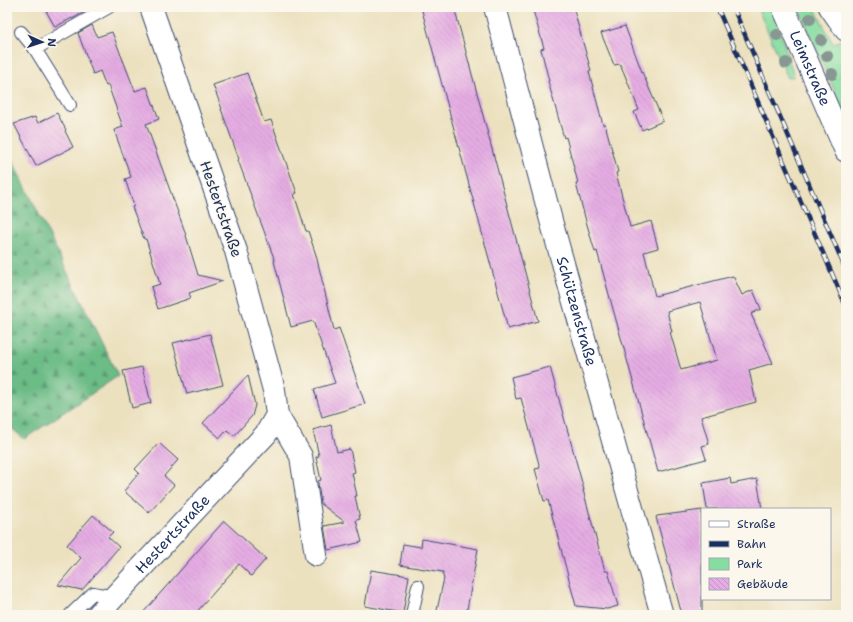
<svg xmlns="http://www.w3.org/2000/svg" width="853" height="622" font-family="'Shantell Sans',sans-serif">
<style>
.green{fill:#86dda0;stroke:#50867f}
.forest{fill:url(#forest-firs);stroke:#447672}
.building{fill:url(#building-back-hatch);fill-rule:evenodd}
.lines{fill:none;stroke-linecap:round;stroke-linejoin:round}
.service-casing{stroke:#3a4a6d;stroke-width:14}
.minor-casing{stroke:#3a4a6d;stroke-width:24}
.tertiary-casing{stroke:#3a4a6d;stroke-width:24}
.service{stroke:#fff;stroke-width:12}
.minor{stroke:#fff;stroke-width:22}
.tertiary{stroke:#fff;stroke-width:22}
.rail-casing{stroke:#1b2f5e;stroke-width:4.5}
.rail{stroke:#fbf7ec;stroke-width:3;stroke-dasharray:9;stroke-linecap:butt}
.tree{fill:#889792}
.labels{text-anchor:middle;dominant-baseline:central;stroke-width:3;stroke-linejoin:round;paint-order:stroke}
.street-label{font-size:15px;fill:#1b2f5e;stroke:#fbf7ec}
</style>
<defs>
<pattern id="forest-firs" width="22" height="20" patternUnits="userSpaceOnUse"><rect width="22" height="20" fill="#6cbc86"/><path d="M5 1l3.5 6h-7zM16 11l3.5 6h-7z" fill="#589971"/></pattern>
<pattern id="building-back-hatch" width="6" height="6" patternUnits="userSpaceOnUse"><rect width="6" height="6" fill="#e5ace3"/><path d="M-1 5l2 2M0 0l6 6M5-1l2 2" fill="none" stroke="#c494c5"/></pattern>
</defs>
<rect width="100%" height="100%" fill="#fbf7ec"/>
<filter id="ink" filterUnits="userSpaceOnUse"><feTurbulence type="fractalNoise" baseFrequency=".025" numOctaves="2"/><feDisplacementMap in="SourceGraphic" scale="8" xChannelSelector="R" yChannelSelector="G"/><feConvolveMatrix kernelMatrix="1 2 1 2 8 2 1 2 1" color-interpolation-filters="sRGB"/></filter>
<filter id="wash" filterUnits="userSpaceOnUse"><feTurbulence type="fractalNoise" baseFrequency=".012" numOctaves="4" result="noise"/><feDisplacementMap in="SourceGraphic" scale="16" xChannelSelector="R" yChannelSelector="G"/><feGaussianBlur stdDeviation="0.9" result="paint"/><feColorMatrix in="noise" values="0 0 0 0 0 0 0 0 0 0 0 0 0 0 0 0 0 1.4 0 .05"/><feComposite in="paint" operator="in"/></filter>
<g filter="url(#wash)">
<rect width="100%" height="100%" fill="#ece1bf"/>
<g class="green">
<path d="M757,7h15l22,69 -6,2z"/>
<path d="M798,7h16l19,37 9,-5 4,8v70z"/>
</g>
<path class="forest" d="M7,149l111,227 -94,63 -17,-15z"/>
<g id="blocks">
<g class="building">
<path d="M44,7h49l-21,12v-1l-17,9z"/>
<path d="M421,7h33l84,314 -30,8z"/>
<path d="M532,7h41l18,64 -2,1 14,53 2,-1 13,48 -2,1 14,54 21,-6 7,27 -14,4 11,44 78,-20 9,19 11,-5 8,19 -10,5 22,49 -24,7 7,32 -55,15 8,27 -7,2 4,13 -48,13 -61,-221 -2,1 -9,-31 -10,-37 2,-1 -12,-46 -2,1 -16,-57h1l-8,-32 3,-1zM700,302l17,58 -36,10 -11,-38h2l-5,-21z"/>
<path d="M92,25l5,12 15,-5 23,59 12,-4 12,32 -13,5 38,105 14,46 25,6 -34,12 2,5 -33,11 -7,-22 9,-3 -14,-45h-2l-12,-32 2,-1 -9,-27 6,-2 -17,-47 9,-3 -15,-42 -2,1 -6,-15 -7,3 -15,-41z"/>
<path d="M625,26l15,41 23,54 -21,9 -8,-18 5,-2 -15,-37 -4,-9 -6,1 -13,-32z"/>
<path d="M247,73l17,49 7,-2 13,37 13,36 -3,1 12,37h2l8,24 18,75 5,-2 26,76 -43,13 -8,-28 21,-6 -22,-62 -22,6 -17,-66h1l-37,-101 1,-1 -18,-50h1l-9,-24z"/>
<path d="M57,113l9,17 -1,1 8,16 -37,19 -22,-42 21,-7 3,6z"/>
<path d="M210,334l13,51 -36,9 -14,-51z"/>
<path d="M142,367l9,36 -19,5 -9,-37z"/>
<path d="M550,367l31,112 3,11h-1l22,81h3l10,35 -11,3 -31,-3 -28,-106 -4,1 -9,-32 5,-1 -19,-70 -5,1 -5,-22z"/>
<path d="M248,375l7,30 -3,11 -18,20 -7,-6 -7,8 -17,-15z"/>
<path d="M331,425l6,27 13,-3 5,23 -3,1 5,23h-2l5,23 -4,1 6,22 -34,8 -4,-24 21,-4 -24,-18 -3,-21v-2l3,-1 -5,-23 3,-1 -6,-26z"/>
<path d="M159,443l19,17 -14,16 10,9 -25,28 -25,-22 15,-18 -4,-4z"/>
<path d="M730,478l1,6 26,-5 5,30h-55l-4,-26z"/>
<path d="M702,510v105h-20l-26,-98 1,-1z"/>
<path d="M93,515l20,17 -5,5 11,10 -37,43 -24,-5 23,-27 -14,-13z"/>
<path d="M224,521l42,38 -15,17 -12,-12 -45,51h-53z"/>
<path d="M422,539l56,10 -12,66h-30l8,-37 -1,-1v-5l-43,-7 3,-21 18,3z"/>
<path d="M371,570l38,6 -6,37 -38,-7z"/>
</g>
</g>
</g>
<g filter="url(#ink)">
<use href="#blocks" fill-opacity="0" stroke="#3a4a6d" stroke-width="1"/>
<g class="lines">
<defs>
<g id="service">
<path d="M21,32l14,17 35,56"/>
<path d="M35,49l74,-42"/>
<path d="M70,615l23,-22 21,4"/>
<path d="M412,615l6,-29"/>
</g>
<g id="minor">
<path id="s1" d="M495,7l57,217 110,391"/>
<path d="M830,7l16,23"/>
<path d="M277,415l24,41 15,99"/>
<path id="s2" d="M98,615l16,-18 152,-163 11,-19 -3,-25 -38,-139 -85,-244"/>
</g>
<g id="tertiary">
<path id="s3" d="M783,7l27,61 36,83"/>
</g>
</defs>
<use href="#service" class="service-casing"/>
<use href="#minor" class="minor-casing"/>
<use href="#tertiary" class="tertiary-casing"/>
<use href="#service" class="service"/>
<use href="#minor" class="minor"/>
<use href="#tertiary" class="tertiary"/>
<defs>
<g id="rail">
<path d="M717,7l129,299"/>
<path d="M733,7l113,263"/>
</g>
</defs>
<use href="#rail" class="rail-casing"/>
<use href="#rail" class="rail"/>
</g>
<g class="tree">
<circle cx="810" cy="19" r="6"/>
<circle cx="777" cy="35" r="6"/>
<circle cx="821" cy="40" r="6"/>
<circle cx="827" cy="56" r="6"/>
<circle cx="786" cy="63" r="6"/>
<circle cx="832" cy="74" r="6"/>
</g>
</g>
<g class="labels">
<g class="street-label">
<text stroke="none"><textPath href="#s3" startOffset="67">Leimstraße</textPath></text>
<text transform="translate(221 209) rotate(71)">Hestertstraße</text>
<text stroke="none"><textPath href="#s1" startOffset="315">Schützenstraße</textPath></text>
<text stroke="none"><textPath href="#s2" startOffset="110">Hestertstraße</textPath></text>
</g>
</g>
<rect width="853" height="622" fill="none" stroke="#fbf7ec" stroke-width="24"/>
<rect x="701" y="508" width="130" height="92" fill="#fbf7ec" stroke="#a1a7b3"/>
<rect x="709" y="521" width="20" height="6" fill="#ffffff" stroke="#a1a7b3"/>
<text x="737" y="528" font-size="12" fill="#1b2f5e">Straße</text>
<rect x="709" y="541" width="20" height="6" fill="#1b2f5e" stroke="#a1a7b3"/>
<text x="737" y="548" font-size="12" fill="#1b2f5e">Bahn</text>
<rect x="709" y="558" width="20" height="12" fill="#86dda0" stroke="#a1a7b3"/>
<text x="737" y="568" font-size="12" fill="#1b2f5e">Park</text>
<rect x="709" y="578" width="20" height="12" fill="url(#building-back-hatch)" stroke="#a1a7b3"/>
<text x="737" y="588" font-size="12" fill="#1b2f5e">Gebäude</text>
<g transform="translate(42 42) rotate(93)" stroke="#fbf7ec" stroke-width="3" paint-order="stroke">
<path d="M0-3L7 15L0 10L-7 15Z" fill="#1b2f5e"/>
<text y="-6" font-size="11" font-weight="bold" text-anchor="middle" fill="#1b2f5e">N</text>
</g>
</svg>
